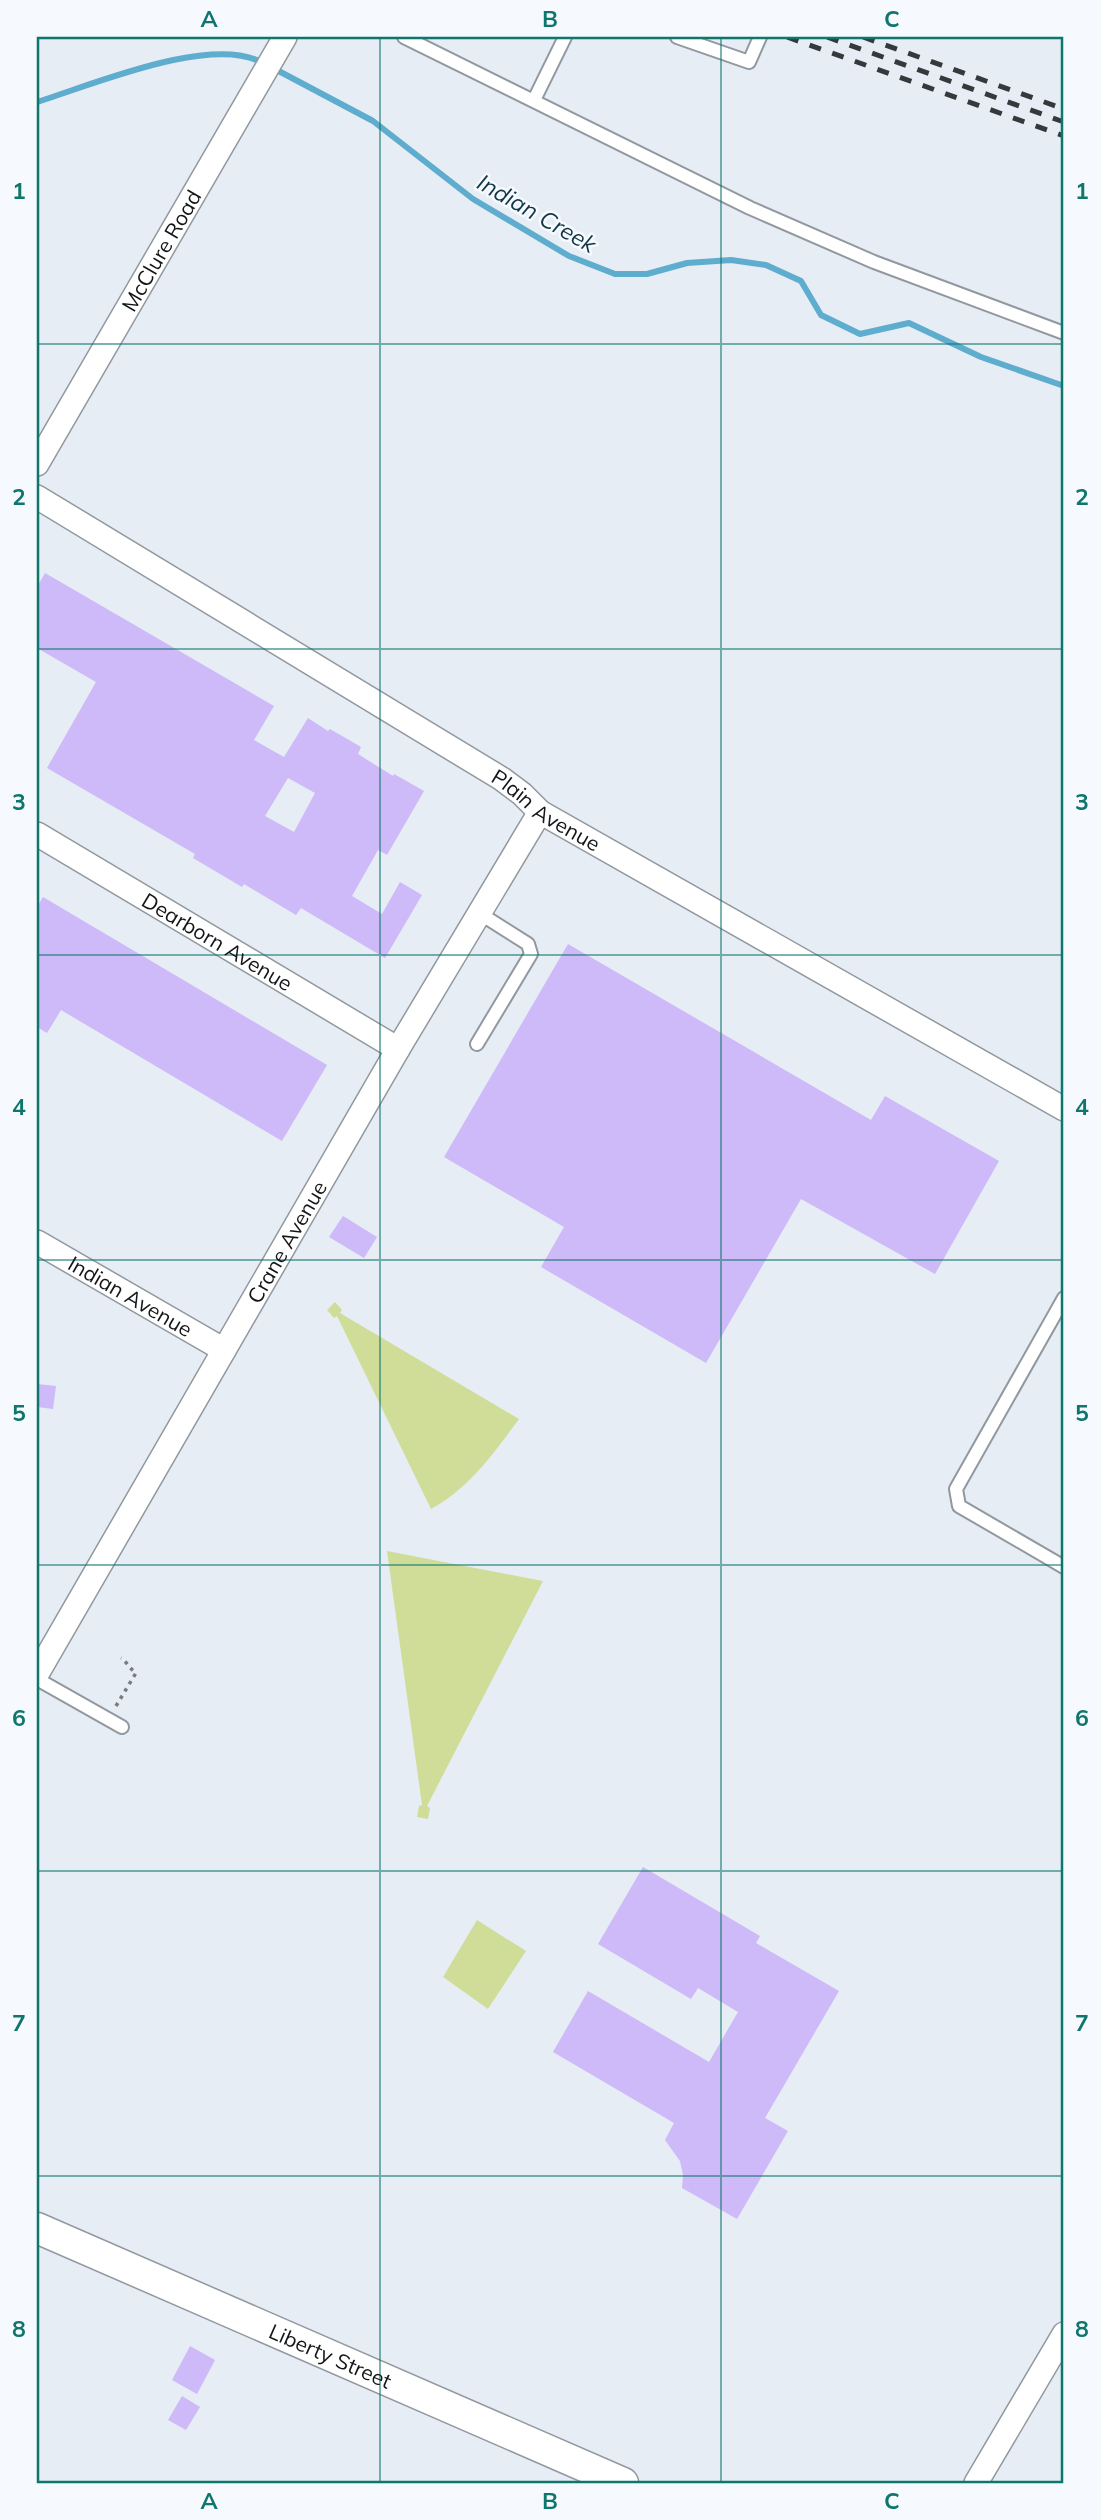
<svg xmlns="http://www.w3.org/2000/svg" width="1101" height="2520" font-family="Mulish,sans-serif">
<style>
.green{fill:#cfdd99}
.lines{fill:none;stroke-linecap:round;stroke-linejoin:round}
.stream{stroke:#5eacce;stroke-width:6}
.building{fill:#ceb9f9;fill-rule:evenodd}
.service-casing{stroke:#91989f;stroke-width:16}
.minor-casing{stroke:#91989f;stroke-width:26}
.tertiary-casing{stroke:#91989f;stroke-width:33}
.path{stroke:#777c80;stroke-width:3.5;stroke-dasharray:3.5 5;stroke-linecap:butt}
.service{stroke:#fff;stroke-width:12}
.minor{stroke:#fff;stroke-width:23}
.tertiary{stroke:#fff;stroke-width:30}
.rail{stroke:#36393c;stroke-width:5;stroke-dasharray:12 12;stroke-linecap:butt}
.grid{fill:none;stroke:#0f766e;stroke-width:2;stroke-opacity:0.55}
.labels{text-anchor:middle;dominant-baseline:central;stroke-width:5;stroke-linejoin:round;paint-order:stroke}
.street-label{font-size:21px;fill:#131517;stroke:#f6fafe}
.water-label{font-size:23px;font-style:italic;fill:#123645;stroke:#f6fafe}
.neatline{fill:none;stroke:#0f766e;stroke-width:2.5}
.grid-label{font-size:23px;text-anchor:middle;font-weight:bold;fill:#0f766e}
</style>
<rect width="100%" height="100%" fill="#e6edf4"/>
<g class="green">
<path d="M335,1302l7,8 -2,3 179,106c-26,35 -50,69 -88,90l-94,-193 -3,2 -7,-8z"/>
<path d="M387,1551l156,30 -116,225 3,2 -2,11 -11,-2 2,-11 3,-1z"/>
<path d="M477,1920l49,31 -38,58 -45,-32z"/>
</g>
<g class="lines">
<g class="stream">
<path d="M273,68l100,53 100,78 96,57 46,18h32l40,-11 44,-3 35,5 35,16 20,34 39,19 49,-11 72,34 83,29"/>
<path d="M37,102c55,-17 174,-68 226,-39"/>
</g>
</g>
<g class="building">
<path d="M45,573l229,133 -20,34 30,17 24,-39 20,13 2,-2 31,18 -3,7 35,22 1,-2 30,17 -37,64 -9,-5 -26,46 30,18 18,-32 22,13 -37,63 -84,-50 -5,7 -52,-31 -2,3 -49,-29 2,-4 -148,-86 49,-86 -59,-34v-61zM288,778l27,15 -21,39 -29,-16z"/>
<path d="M43,897l284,168 -45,76 -221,-131 -14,23 -10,-6v-120z"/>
<path d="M568,944l303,176 14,-24 114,65 -64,113 -134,-75 -95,164 -165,-96 23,-40 -120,-70z"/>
<path d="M343,1216l34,21 -13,21 -35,-21z"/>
<path d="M37,1384l19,2 -3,23 -16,-2z"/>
<path d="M643,1867l117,69 -4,7 83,48 -74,127 23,13 -51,88 -55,-31 1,-13 -3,-14 -15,-21 9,-17 -121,-71 35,-61 121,71 29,-50 -40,-24 -7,11 -93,-55z"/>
<path d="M190,2346l25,14 -18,34 -25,-14z"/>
<path d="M182,2396l18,11 -14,23 -18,-10z"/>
</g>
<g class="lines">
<defs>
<g id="service">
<path d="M404,37l346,171 124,54 190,71"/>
<path d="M677,37l72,25 11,-25"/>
<path d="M534,100l31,-63"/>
<path d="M477,1044l54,-90 -3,-10 -49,-31"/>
<path d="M1064,1298l-108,191 3,17 105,61"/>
<path d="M37,1679l85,48"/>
</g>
<g id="minor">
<path id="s1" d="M37,464l248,-427"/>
<path id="s2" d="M37,497l465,282 20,15 18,18 524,297"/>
<path id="s3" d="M37,834l361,215"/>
<path id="s4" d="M37,1242l187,108"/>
<path id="s5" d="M37,1674l361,-625 142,-237"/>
<path d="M976,2483l88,-149"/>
</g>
<g id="tertiary">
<path id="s6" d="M37,2228l586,255"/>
</g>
</defs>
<use href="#service" class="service-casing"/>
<use href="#minor" class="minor-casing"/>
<use href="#tertiary" class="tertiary-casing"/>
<path class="path" d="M116,1706l20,-33c-7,-5 -9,-11 -15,-15"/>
<use href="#service" class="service"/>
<use href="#minor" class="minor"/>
<use href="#tertiary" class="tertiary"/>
<g class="rail">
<path d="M787,37l277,99"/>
<path d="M827,37l237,85"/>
<path d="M863,37l201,72"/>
</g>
</g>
<path class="grid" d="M380,37v2446M721,37v2446M37,344h1027M37,649h1027M37,955h1027M37,1260h1027M37,1565h1027M37,1871h1027M37,2176h1027"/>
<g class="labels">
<g class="street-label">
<text stroke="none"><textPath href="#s1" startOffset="247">McClure Road</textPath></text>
<text stroke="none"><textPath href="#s2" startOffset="598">Plain Avenue</textPath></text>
<text stroke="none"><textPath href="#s3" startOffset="210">Dearborn Avenue</textPath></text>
<text stroke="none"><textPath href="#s5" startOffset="499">Crane Avenue</textPath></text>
<text stroke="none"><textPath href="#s4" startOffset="108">Indian Avenue</textPath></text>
<text stroke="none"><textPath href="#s6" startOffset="320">Liberty Street</textPath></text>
</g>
<g class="water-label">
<text transform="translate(537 213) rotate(30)">Indian Creek</text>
</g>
</g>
<rect width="1101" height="2520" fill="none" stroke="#f6fafe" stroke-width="77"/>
<rect x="38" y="38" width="1024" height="2444" class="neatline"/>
<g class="grid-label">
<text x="209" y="27">A</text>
<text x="550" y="27">B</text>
<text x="892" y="27">C</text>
<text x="19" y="199">1</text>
<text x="1082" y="199">1</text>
<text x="19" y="505">2</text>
<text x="1082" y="505">2</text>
<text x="19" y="810">3</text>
<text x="1082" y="810">3</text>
<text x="19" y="1115">4</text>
<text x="1082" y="1115">4</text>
<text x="19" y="1421">5</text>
<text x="1082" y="1421">5</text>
<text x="19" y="1726">6</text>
<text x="1082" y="1726">6</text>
<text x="19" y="2031">7</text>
<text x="1082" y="2031">7</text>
<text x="19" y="2337">8</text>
<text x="1082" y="2337">8</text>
<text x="209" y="2509">A</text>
<text x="550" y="2509">B</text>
<text x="892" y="2509">C</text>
</g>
</svg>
